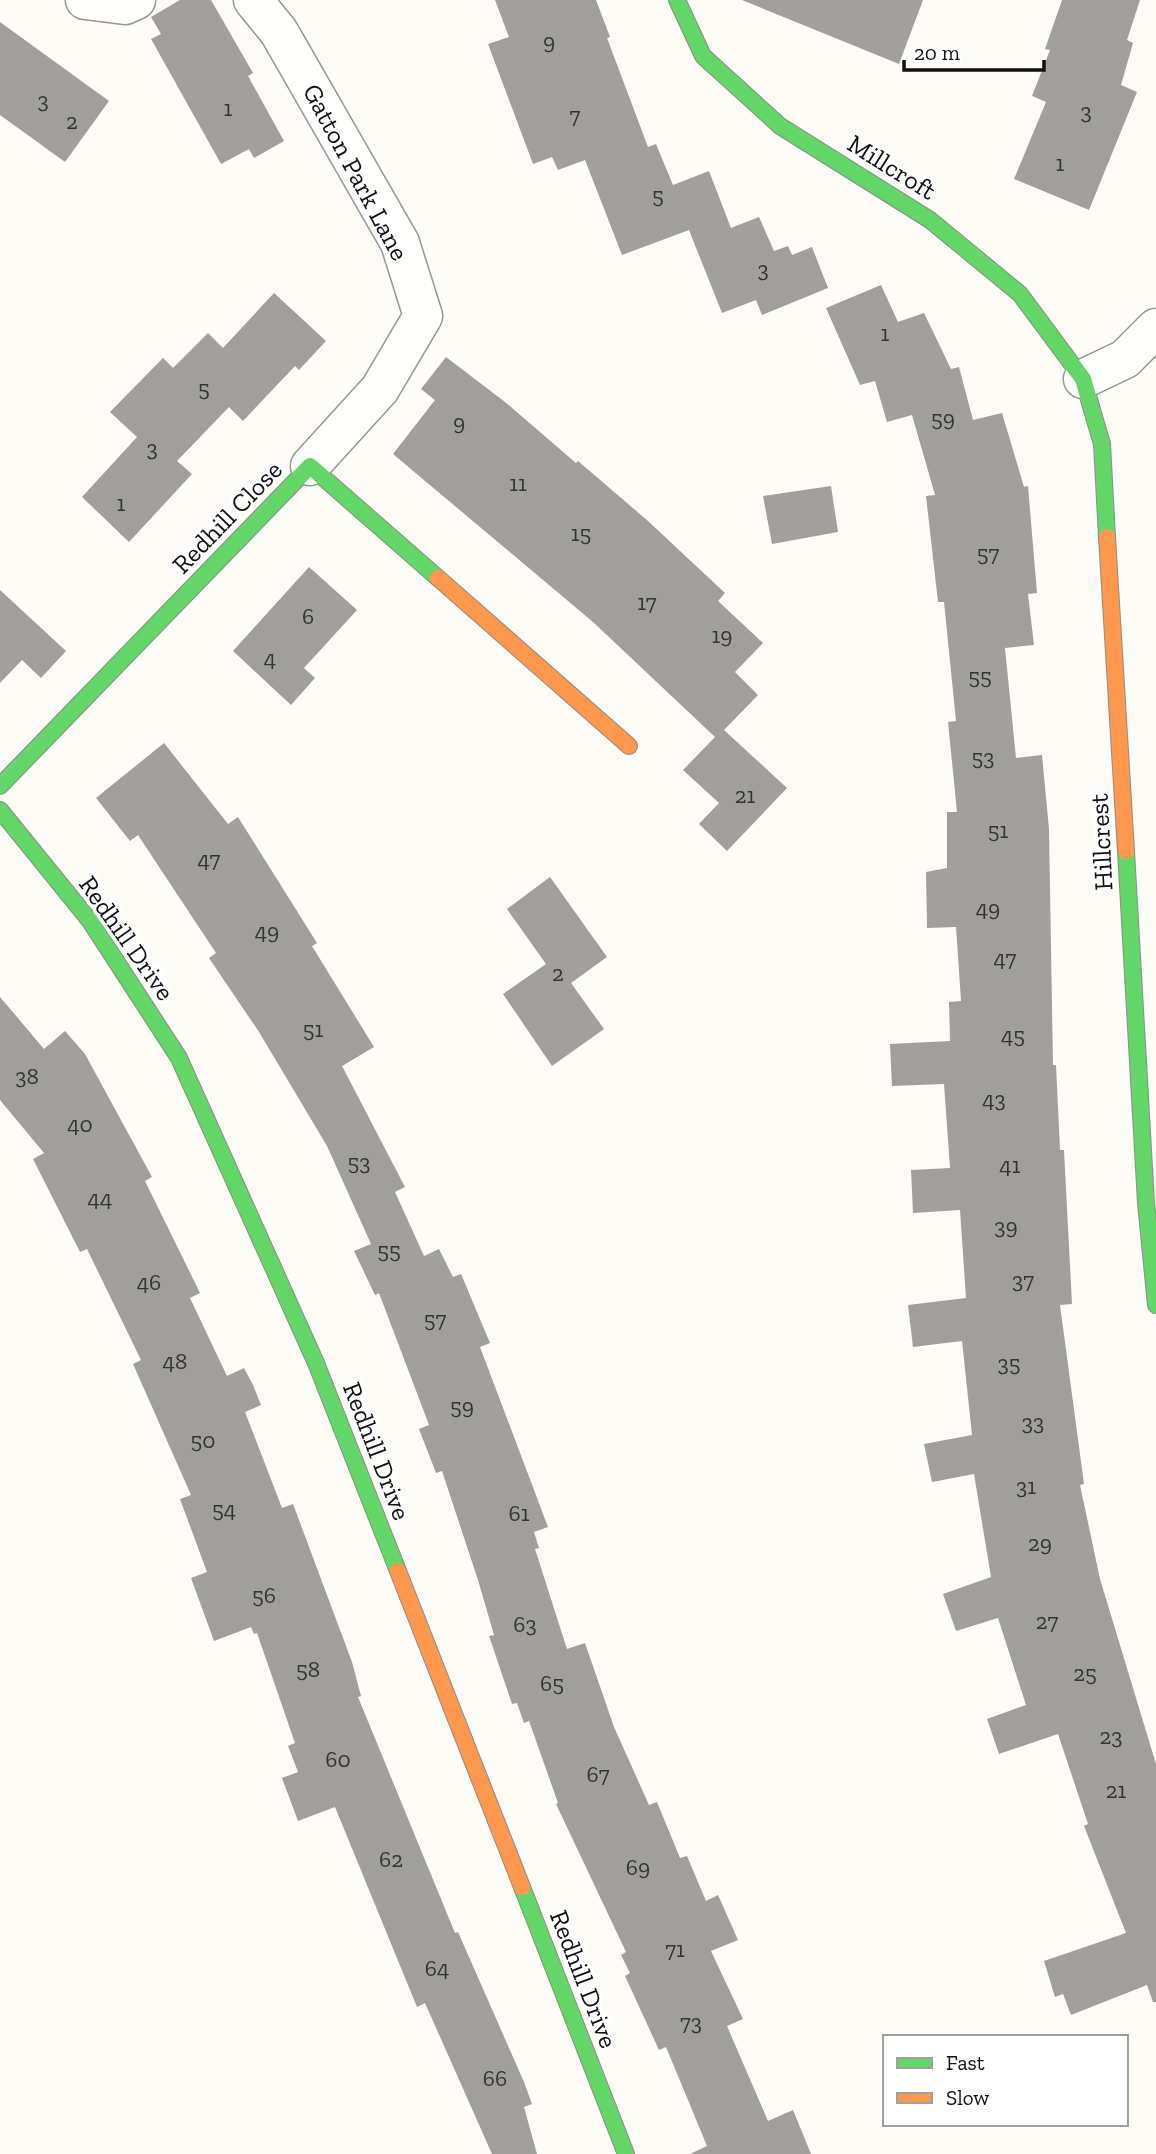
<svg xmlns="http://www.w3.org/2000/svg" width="1156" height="2154" font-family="'Zilla Slab',serif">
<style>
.building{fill:#a19f9c}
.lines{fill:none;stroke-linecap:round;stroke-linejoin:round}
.street-casing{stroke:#979795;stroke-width:41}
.fast-casing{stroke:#8e8d8b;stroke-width:18}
.slow-casing{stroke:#8e8d8b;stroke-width:18}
.street{stroke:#fffffe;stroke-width:38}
.fast{stroke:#63d668;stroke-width:16}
.slow{stroke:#ff974d;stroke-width:16}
.labels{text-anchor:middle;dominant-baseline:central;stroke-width:7;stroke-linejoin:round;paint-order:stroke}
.number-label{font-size:23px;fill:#353434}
.street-label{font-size:26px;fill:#111;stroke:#fff}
</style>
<rect width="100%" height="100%" fill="#fdfcf7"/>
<g class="building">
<path d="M180,0h31l42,73 -5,3 36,65 -30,17 -5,-9 -28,15 -70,-125 10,-5 -10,-17z"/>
<path d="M495,0h101l14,37 -3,1 41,109 8,-3 17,41 36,-14 22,57 28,-11 15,34 14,-5 4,9 20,-8 16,41 -66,27 -6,-15 -34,13 -33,-83 -67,25 -37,-95 -27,10 -6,-13 -19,7 -45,-120 21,-7z"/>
<path d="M742,0h181l-24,64z"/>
<path d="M1062,0h78l-13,40 6,3 -12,42 16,7 -48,118 -75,-31 32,-77 -14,-6 18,-46 -5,-1z"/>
<path d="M0,22l109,79 -44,61 -65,-47z"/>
<path d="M881,285l17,37 26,-9 27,56 8,-2 14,53 29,-7 22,74 4,-1 9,107 -9,1 6,51 -29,3 11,110 26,-3 7,74 4,236h3l4,85h4l8,154 -12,1 24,179 -4,1 20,94 56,185v238h-3l-6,-17 -76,30 -8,-21 -8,3 -11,-36 82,-28 -42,-107 4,-2 -30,-90 -59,20 -12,-35 39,-14 -28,-87 -42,13 -13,-37 48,-17 -17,-103 -42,8 -8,-38 48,-9 -10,-94 -49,6 -5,-42 58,-7 -6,-88 -47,3 -2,-43 39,-2 -6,-84 -52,2 -2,-42 60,-3 -1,-39 12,-1 -5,-74 -29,1 -1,-56 21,-4v-56h10l-9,-90 8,-1 -12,-119h-6l-12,-106 9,-1 -23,-80 -25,7 -12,-41 -15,4 -34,-77z"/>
<path d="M274,293l52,48 -27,29 -4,-4 -52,55 -14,-14 -52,54 15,13 -63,68 -47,-45 55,-60 -27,-25 53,-54 10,10 35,-35 15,15z"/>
<path d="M446,357l59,45 71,61 2,-2 70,60 77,72 -7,8 45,42 -28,29 23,23 -34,35 63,58 -60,63 -28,-27 20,-21 -36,-33 32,-33 -122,-115 -200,-168 42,-54 -14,-11z"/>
<path d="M831,486l7,46 -66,12 -9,-48z"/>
<path d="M309,567l48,43 -53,58 11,10 -24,27 -58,-54z"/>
<path d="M0,590l66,61 -25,27 -19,-18 -22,23z"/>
<path d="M164,743l64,81 10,-7 79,126 -5,3 62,101 -32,19 63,121 -10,5 29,64 15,-7 14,28 8,-3 29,69 -10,4 68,180 -14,5 5,16 -4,1 32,100 18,-6 29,84 35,78 8,-3 23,56 7,-2 19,45 12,-6 20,45 -27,11 32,68 -16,7 41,95 25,-11 18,44h-121l17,-8 -41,-99 -7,3 -34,-74 5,-3 -9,-18 5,-3 -70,-148 2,-1 -29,-82 -5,2 -7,-20 -5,1 -23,-68 5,-1 -16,-55 -36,-109 -6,2 -17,-44 10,-4 -50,-132 -4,2 -21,-44 17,-7 -44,-98 -68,-114 -50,-74 7,-5 -78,-118 -8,6 -34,-43z"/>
<path d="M550,877l57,80 -36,26 33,46 -52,37 -49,-72 43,-30 -39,-55z"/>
<path d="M0,997l44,52 21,-18 20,23 67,123 -7,4 55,112 -10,5 37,78 17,-8 9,17 8,20 -16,7 37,96 11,-4 59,158 9,34 -3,1 97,236 3,-1 66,150 8,22 -8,3 13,47h-45l-67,-151 -8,4 -82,-200 -37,14 -16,-43 16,-6 -10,-26 7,-3 -38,-110 -3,1 -3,-7 -37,14 -23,-63 16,-6 -27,-73 11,-4 -58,-131 8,-4 -54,-111 -7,3 -47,-93 11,-6 -44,-53z"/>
</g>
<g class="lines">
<defs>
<g id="street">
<path d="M85,0l40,5 11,-5"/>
<path d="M253,0l26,32 121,211 23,73 -43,73 -70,77"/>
<path d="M1083,379l42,-20 31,-31"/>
</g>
<g id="fast">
<path d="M677,0l26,56 77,70 150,94 90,74 63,85 19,65 5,93"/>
<path d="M0,786l310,-320 128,112"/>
<path d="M0,810l90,111 89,137 137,305 82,208"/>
<path d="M1126,851l20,352 10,102"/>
<path d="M522,1887l104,267"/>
</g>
<g id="slow">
<path d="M1107,537l19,314"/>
<path d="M438,578l191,168"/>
<path d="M398,1571l124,316"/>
</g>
</defs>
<use href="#street" class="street-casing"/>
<use href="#fast" class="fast-casing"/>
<use href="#slow" class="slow-casing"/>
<use href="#street" class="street"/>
<use href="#fast" class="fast"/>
<use href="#slow" class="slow"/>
</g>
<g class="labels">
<g class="number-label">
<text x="549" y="41">9</text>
<text x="43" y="100">3</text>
<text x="228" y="108">1</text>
<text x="1086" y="111">3</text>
<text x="575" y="115">7</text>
<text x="72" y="121">2</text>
<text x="1060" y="163">1</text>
<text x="658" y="195">5</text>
<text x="763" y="269">3</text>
<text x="885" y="333">1</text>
<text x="204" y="388">5</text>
<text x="943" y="418">59</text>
<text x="459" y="422">9</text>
<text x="152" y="448">3</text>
<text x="518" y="483">11</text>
<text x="121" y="503">1</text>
<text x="581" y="533">15</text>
<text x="988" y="553">57</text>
<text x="647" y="602">17</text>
<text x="308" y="616">6</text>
<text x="722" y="635">19</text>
<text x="270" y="658">4</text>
<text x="980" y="676">55</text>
<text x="983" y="757">53</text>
<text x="745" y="795">21</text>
<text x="998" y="830">51</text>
<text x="209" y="859">47</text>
<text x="988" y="908">49</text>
<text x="267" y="931">49</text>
<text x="1005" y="958">47</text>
<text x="558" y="973">2</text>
<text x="313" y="1029">51</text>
<text x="1013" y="1035">45</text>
<text x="27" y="1076">38</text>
<text x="994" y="1099">43</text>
<text x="80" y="1124">40</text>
<text x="359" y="1162">53</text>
<text x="1010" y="1165">41</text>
<text x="100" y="1198">44</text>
<text x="1006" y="1226">39</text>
<text x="389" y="1250">55</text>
<text x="1023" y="1280">37</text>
<text x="149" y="1282">46</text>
<text x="435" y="1319">57</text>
<text x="175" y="1361">48</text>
<text x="1009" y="1363">35</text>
<text x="462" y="1406">59</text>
<text x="1033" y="1422">33</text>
<text x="203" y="1440">50</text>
<text x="1026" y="1486">31</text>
<text x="224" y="1509">54</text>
<text x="519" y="1513">61</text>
<text x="1040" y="1543">29</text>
<text x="264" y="1595">56</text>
<text x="1047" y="1621">27</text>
<text x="525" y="1624">63</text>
<text x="308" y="1669">58</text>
<text x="1085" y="1673">25</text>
<text x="552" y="1683">65</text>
<text x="1111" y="1736">23</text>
<text x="338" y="1759">60</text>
<text x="598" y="1774">67</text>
<text x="1116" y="1790">21</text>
<text x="391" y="1859">62</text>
<text x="638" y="1867">69</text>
<text x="675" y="1949">71</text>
<text x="437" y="1968">64</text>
<text x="691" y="2022">73</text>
<text x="495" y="2078">66</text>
</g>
<g class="street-label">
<text transform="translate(892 167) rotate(32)">Millcroft</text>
<text transform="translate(356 172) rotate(62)">Gatton Park Lane</text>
<text transform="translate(227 517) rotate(-46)">Redhill Close</text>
<text transform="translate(1101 842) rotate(-93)">Hillcrest</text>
<text transform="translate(127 938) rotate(55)">Redhill Drive</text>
<text transform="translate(377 1451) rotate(69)">Redhill Drive</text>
<text transform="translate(584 1979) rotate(69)">Redhill Drive</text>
</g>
</g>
<rect x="883" y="2035" width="245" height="91" fill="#ffffff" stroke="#a0a0a0" stroke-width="2"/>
<rect x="897" y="2058" width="35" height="10" fill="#63d668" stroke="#a0a0a0" stroke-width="2"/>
<text x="946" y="2070" font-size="21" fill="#111111">Fast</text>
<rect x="897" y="2093" width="35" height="10" fill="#ff974d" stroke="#a0a0a0" stroke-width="2"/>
<text x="946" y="2105" font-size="21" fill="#111111">Slow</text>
<path d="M904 60v10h140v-10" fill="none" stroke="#111111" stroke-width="3.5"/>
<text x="914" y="60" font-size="21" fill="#111111" stroke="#ffffff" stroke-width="5" paint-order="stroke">20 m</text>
</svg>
